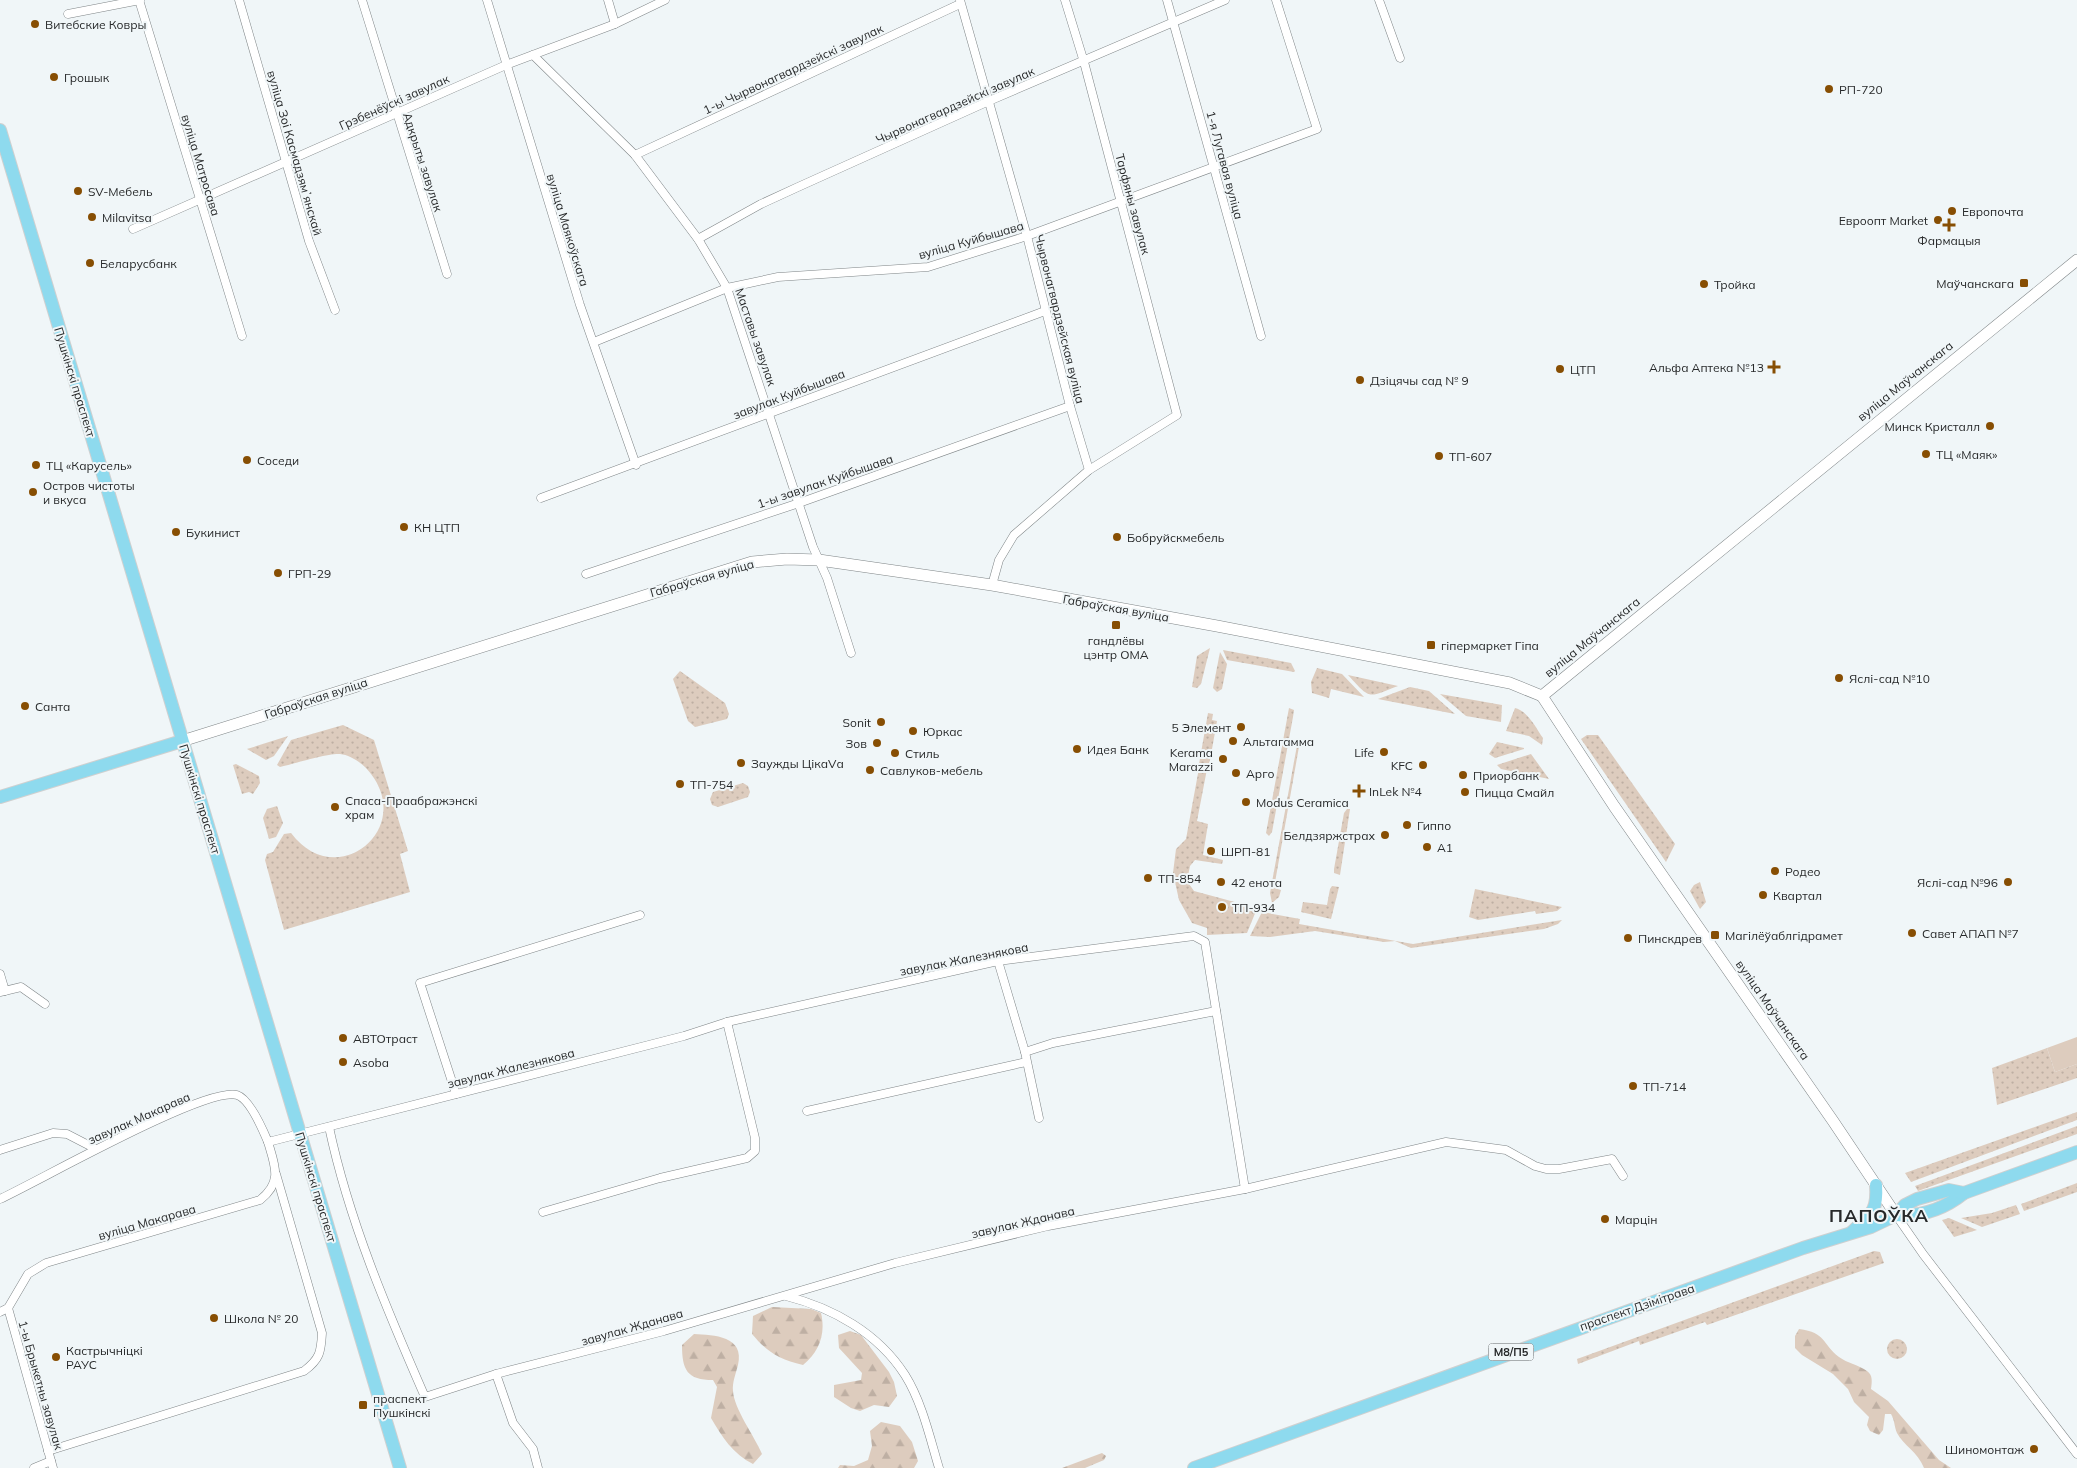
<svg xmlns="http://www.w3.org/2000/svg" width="2077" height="1468" font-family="Mulish,sans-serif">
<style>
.green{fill:url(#green-dots)}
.forest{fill:url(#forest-firs)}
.pitch{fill:#ddccbe}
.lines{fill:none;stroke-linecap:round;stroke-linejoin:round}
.street-casing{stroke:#7f8587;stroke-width:9}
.secondary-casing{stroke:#7f8587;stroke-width:12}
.primary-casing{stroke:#cfd0d0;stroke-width:14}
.street{stroke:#fff;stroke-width:8}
.secondary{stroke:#fff;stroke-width:11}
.primary{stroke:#8edaee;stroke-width:12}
.poi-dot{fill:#874e03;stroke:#f0f6f8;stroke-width:2}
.labels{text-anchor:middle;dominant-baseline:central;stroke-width:4;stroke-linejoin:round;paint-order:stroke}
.shield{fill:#f0f6f8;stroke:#636668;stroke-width:1}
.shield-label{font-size:11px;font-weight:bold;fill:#27292a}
.poi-label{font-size:12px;fill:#27292a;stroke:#f0f6f8;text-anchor:start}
.street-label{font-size:12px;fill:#27292a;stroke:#f0f6f8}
.district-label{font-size:18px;font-weight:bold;letter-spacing:1px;fill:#27292a;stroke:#f0f6f8}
</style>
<defs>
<pattern id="green-dots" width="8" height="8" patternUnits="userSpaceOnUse" patternTransform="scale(1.25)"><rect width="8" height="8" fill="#ddccbe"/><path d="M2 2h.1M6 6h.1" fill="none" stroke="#beafa3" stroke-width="1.8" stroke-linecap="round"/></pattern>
<pattern id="forest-firs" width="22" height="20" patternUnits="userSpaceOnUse" patternTransform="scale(1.25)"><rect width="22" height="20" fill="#ddccbe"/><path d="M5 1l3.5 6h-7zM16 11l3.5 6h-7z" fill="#beafa3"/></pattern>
</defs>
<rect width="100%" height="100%" fill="#f0f6f8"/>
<g class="green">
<path d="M1210,648l-9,36 -4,4 -5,-1 5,-31z"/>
<path d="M1223,650l68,13 4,8 -1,1 -67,-12z"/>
<path d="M1220,652l7,12 -5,25 -5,3 -4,-4z"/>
<path d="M1317,668l25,6 22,23 -33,-8 -2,9 -17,-5 -1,-11z"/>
<path d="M680,671l45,32 4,11 -2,5 -32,8 -7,-6 -15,-42z"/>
<path d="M1348,675l50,11c-31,12 -27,14 -50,-11z"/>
<path d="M1410,687l19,4 26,23 -77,-15z"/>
<path d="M1440,694l62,11 -1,17 -35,-6z"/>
<path d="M1289,708l5,2 -1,7 -21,115 -3,4 -3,-3z"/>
<path d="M1515,708c13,3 21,20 28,30l-1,7 -13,-9 -23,-5z"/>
<path d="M1208,713l5,1 -1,6 5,1 -8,45 -10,-2z"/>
<path d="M343,725l31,15 34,111 -8,3 10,38 -126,38 -19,-70 2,-6 6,-2 11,-18 7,-1c45,60 123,-3 80,-59 -6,-9 -20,-19 -31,-20 -12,-1 -47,10 -60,13l-3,-2 14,-25z"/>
<path d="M1587,735h11l77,109 -9,18 -85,-123z"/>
<path d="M288,736l-14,20 -8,4 -19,-11z"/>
<path d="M1298,740l2,1 -26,147 7,2 -2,7 -7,6 -2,-10z"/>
<path d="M1497,742l27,6v1l-29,9 -6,-4z"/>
<path d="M1531,754l18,25 -48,-10 -4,-4z"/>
<path d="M236,764l23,12 1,7 -7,11 -4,-2 -7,2 -9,-29z"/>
<path d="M1199,768l8,1 -10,52 11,3 -5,31 20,5 -1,4 -27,-4 -5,6 -3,15 7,10 48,13 14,7 -9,22 -40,2v-7l-15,-5 -13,-23 -6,-27 3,-24 10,-10z"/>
<path d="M743,783l5,3 2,6 -2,5 -30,10 -6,-2 -2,-6 3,-7z"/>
<path d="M277,806l6,17 -7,14 -7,2 -6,-21 4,-9z"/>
<path d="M1347,809h3l-10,66 -6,-2v-4l10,-56z"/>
<path d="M1700,882l6,20 -6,7 -10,-18 4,-6z"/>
<path d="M1332,886l7,1 -8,32 -30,-7 2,-10 24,3 3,-16z"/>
<path d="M1475,889l87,18 -5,4 -21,3 -1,-3 -57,9 -9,-3z"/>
<path d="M1262,912l38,7 -1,5 114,20 149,-24 -4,4 -14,5 -133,19 -16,-7 -11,1 -69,-11 -45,6 -20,-1z"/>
<path d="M2047,1048l8,24 22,-8v14l-80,27 -5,-37z"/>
<path d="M2077,1112v8l-166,62 -6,-9z"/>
<path d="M2077,1126v8l-159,57 -3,-5z"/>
<path d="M2077,1183v9l-53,19 -3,-7z"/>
<path d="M2016,1205l4,9 -38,13 -21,-9 31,-5z"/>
<path d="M1949,1218l28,12 -23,7 -12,-17z"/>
<path d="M1874,1251l6,1 4,11 -177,62 -2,-3 -65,23 -1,-4 -61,23 -1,-5z"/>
<circle cx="1897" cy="1349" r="10"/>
</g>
<g class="forest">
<path d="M772,1307l39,2 10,4c5,21 -2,39 -18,52 -24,-6 -35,-12 -51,-31l1,-18z"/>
<path d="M1799,1329c28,4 22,14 40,28 8,6 20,8 28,14 6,4 5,11 4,18l17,12 51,59 12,8h-27c-6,-16 -21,-23 -27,-35 -3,-7 -2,-12 -6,-19h-6l-2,16 -4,5 -9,-4 -3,-6 2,-8 -15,-15 -6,-13 -15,-15 -31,-19 -7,-7v-12z"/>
<path d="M850,1331l11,4 28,37 5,10 3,14 -8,11 -15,-2 -14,6 -9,-3 -17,-11v-12l27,-5 1,-7 -23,-25 -1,-13z"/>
<path d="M694,1334c20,1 51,2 44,31 -2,8 -6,18 -5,26 1,18 21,44 29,63l-9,10c-20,-10 -31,-27 -42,-46l6,-31 -4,-7c-26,0 -31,-10 -31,-35z"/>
<path d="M881,1422l19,4 12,16 6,19 -4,7h-76l2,-3 14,1 14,-6 4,-14 -2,-15z"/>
<path d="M1102,1453l4,3 -2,4 -19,8h-23z"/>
</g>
<path class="pitch" d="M2077,1037v27l-22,8 -8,-24z"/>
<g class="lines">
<defs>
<g id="street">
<path d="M139,0l103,336"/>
<path d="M239,0l70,241 26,69"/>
<path d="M362,0l85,274"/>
<path d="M487,0l93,305 56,160"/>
<path d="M608,0l7,24"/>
<path d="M960,0l67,236 43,170 19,64"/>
<path d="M1167,0l94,336"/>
<path d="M1379,0l21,58"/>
<path d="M68,14l72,-14"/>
<path d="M533,55l102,100 63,84 29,49 86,259 14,31 24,75"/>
<path d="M635,155l325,-151"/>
<path d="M133,229l373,-164 109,-41 50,-24"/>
<path d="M698,239l63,-35 37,-17 191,-86 236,-101"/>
<path d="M594,342l133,-54 51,-11 150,-10 99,-31 290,-107 -41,-129"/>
<path d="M541,498l504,-187"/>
<path d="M586,574l213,-71 271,-97"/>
<path d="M992,585l7,-25 15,-25 75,-65 88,-55 -93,-353 -19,-62"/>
<path d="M998,961l27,91 14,66"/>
<path d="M0,974l5,17"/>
<path d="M0,992l21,-5 24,17"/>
<path d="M1025,1052l28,-9 163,-32"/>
<path d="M456,1094l-36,-111 220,-68"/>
<path d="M807,1111l219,-49"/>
<path d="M329,1127c20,94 58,183 96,270l71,-23 168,-43 231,-68 153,-37 197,-37 201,-47 60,8 29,16 11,3h13l53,-10 11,17"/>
<path d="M0,1150l53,-17 14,1 29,15"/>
<path d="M0,1199c39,-18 206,-113 237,-104 13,4 26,35 31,47l416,-106 43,-14 271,-61 196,-25 11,6 40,247"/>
<path d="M543,1212l117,-34 87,-20 8,-7v-13l-28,-116"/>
<path d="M1896,1215l27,39 154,200"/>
<path d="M786,1296c47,12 92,37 119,79 17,27 25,63 34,93"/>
<path d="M8,1308l45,160"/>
<path d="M0,1312l8,-4 20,-34 18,-11 214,-63c23,-18 15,-34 8,-58"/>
<path d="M496,1374l17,49 20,26 5,19"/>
<path d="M48,1451l256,-80c16,-12 17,-19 18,-38l-46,-159"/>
<path d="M34,1468l17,-7"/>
</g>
<g id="secondary">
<path d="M182,741l570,-179 35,-3 32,1 173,25 225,41 293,57 32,13"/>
<path d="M1896,1215l-63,-94 -219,-315 -72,-110 535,-436"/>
</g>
<g id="primary">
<path d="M0,130l400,1338"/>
<path d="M0,797l182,-56"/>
<path d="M1896,1215c26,2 48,-6 68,-22"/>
<path d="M1852,1232c18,-18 26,-19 24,-47"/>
<path d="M1194,1468l609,-220 68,-21 25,-12 9,-10 12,-6 32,-9 15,3 113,-41"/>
</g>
</defs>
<use href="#street" class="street-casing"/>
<use href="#secondary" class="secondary-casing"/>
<use href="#primary" class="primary-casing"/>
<use href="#street" class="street"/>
<use href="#secondary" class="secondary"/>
<use href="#primary" class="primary"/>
</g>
<g class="poi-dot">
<circle cx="35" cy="24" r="5"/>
<circle cx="54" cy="77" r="5"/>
<circle cx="1829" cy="89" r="5"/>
<circle cx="78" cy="191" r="5"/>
<circle cx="1952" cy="211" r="5"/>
<circle cx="92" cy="217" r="5"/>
<circle cx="1938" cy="220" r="5"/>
<path d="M1946.5 217.5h5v5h5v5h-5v5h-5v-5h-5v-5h5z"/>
<circle cx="90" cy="263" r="5"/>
<rect x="2019" y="278" width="10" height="10" rx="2.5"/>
<circle cx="1704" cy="284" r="5"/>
<path d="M1771.5 359.5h5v5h5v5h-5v5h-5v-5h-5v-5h5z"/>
<circle cx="1560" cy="369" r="5"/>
<circle cx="1360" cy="380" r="5"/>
<circle cx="1990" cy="426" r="5"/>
<circle cx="1926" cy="454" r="5"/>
<circle cx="1439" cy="456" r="5"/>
<circle cx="247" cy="460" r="5"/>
<circle cx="36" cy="465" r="5"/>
<circle cx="33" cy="492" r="5"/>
<circle cx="404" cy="527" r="5"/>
<circle cx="176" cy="532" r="5"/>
<circle cx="1117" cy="537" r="5"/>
<circle cx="278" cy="573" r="5"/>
<rect x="1111" y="620" width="10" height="10" rx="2.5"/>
<rect x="1426" y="640" width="10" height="10" rx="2.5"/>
<circle cx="1839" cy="678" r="5"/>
<circle cx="25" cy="706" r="5"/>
<circle cx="881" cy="722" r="5"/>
<circle cx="1241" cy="727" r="5"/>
<circle cx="913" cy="731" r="5"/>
<circle cx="1233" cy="741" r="5"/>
<circle cx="877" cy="743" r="5"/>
<circle cx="1077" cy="749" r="5"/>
<circle cx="1384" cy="752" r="5"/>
<circle cx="895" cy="753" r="5"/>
<circle cx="1223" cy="759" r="5"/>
<circle cx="741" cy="763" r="5"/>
<circle cx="1423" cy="765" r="5"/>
<circle cx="870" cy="770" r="5"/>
<circle cx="1236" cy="773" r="5"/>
<circle cx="1463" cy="775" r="5"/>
<circle cx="680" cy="784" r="5"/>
<path d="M1356.5 783.5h5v5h5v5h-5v5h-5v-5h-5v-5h5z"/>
<circle cx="1465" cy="792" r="5"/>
<circle cx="1246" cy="802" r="5"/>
<circle cx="335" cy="807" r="5"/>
<circle cx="1407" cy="825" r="5"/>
<circle cx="1385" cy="835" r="5"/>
<circle cx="1427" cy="847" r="5"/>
<circle cx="1211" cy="851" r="5"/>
<circle cx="1775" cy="871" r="5"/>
<circle cx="1148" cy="878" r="5"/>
<circle cx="1221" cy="882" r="5"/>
<circle cx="2008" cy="882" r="5"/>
<circle cx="1763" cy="895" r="5"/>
<circle cx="1222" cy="907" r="5"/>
<circle cx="1912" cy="933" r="5"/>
<rect x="1710" y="930" width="10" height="10" rx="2.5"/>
<circle cx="1628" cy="938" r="5"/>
<circle cx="343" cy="1038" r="5"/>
<circle cx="343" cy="1062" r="5"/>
<circle cx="1633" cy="1086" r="5"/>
<circle cx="1605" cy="1219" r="5"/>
<circle cx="214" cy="1318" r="5"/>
<circle cx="56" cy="1357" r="5"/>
<rect x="358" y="1400" width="10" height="10" rx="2.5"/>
<circle cx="2034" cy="1449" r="5"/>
</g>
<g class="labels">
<rect class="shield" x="1488.5" y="1343.5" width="45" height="17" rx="4"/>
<g class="shield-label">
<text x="1511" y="1352">М8/П5</text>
</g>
<g class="poi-label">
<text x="45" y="24">Витебские Ковры</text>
<text x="64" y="77">Грошык</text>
<text x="1839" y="89">РП-720</text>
<text x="88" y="191">SV-Мебель</text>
<text x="1962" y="211">Европочта</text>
<text x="102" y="217">Milavitsa</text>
<text x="1928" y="220" text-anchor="end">Евроопт Market</text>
<text x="1949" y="240" text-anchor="middle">Фармацыя</text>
<text x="100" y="263">Беларусбанк</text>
<text x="2014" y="283" text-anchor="end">Маўчанскага</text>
<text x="1714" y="284">Тройка</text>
<text x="1764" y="367" text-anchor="end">Альфа Аптека №13</text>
<text x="1570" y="369">ЦТП</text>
<text x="1370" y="380">Дзіцячы сад № 9</text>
<text x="1980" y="426" text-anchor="end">Минск Кристалл</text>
<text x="1936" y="454">ТЦ «Маяк»</text>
<text x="1449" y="456">ТП-607</text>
<text x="257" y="460">Соседи</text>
<text x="46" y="465">ТЦ «Карусель»</text>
<text x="43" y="485">Остров чистоты<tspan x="43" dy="14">и вкуса</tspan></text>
<text x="414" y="527">КН ЦТП</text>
<text x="186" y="532">Букинист</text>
<text x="1127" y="537">Бобруйскмебель</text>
<text x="288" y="573">ГРП-29</text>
<text x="1116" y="640" text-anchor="middle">гандлёвы<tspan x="1116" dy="14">цэнтр ОМА</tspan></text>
<text x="1441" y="645">гіпермаркет Гіпа</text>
<text x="1849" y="678">Яслі-сад №10</text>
<text x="35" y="706">Санта</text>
<text x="871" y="722" text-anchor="end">Sonit</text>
<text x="1231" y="727" text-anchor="end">5 Элемент</text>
<text x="923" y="731">Юркас</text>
<text x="1243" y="741">Альтагамма</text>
<text x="867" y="743" text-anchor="end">Зов</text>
<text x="1087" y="749">Идея Банк</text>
<text x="1213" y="752" text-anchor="end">Kerama<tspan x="1213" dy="14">Marazzi</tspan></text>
<text x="1374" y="752" text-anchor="end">Life</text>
<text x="905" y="753">Стиль</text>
<text x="751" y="763">Заужды ЦікаVа</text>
<text x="1413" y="765" text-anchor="end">KFC</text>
<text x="880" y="770">Савлуков-мебель</text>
<text x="1246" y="773">Арго</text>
<text x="1473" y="775">Приорбанк</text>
<text x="690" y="784">ТП-754</text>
<text x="1369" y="791">InLek №4</text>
<text x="1475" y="792">Пицца Смайл</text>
<text x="345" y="800">Спаса-Праабражэнскі<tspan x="345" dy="14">храм</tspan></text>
<text x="1256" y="802">Modus Ceramica</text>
<text x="1417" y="825">Гиппо</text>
<text x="1375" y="835" text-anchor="end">Белдзяржстрах</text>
<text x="1437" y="847">A1</text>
<text x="1221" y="851">ШРП-81</text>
<text x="1785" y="871">Родео</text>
<text x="1158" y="878">ТП-854</text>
<text x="1231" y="882">42 енота</text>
<text x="1998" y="882" text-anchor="end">Яслі-сад №96</text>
<text x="1773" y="895">Квартал</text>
<text x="1232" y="907">ТП-934</text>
<text x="1922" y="933">Савет АПАП №7</text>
<text x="1725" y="935">Магілёўаблгідрамет</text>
<text x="1638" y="938">Пинскдрев</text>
<text x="353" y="1038">АВТОтраст</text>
<text x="353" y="1062">Asoba</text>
<text x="1643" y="1086">ТП-714</text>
<text x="1615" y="1219">Марцін</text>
<text x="224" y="1318">Школа № 20</text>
<text x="66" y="1350">Кастрычніцкі<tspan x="66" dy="14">РАУС</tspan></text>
<text x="373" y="1398">праспект<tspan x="373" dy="14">Пушкінскі</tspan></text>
<text x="2024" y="1449" text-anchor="end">Шиномонтаж</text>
</g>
<g class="street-label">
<text transform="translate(793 69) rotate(-25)">1-ы Чырвонагвардзейскі завулак</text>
<text transform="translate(394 102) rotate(-24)">Грэбенёўскі завулак</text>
<text transform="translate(955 105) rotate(-24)">Чырвонагвардзейскі завулак</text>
<text transform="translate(295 153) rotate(74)">вуліца Зоі Касмадзямʼянскай</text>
<text transform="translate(423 162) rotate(72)">Адкрыты завулак</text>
<text transform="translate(201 165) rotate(73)">вуліца Матросава</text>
<text transform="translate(1225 165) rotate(75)">1-я Лугавая вуліца</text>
<text transform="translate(1133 204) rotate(75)">Тарфяны завулак</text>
<text transform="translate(568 230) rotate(73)">вуліца Маякоўскага</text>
<text transform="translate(971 240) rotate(-16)">вуліца Куйбышава</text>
<text transform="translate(1060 319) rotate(76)">Чырвонагвардзейская вуліца</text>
<text transform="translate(756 337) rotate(71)">Маставы завулак</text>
<text transform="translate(1905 381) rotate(-39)">вуліца Маўчанскага</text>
<text transform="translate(75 382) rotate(73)">Пушкінскі праспект</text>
<text transform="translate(789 394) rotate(-21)">завулак Куйбышава</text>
<text transform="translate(825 481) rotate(-19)">1-ы завулак Куйбышава</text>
<text transform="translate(702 578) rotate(-16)">Габраўская вуліца</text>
<text transform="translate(1116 608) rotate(10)">Габраўская вуліца</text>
<text transform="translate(1592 637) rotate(-39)">вуліца Маўчанскага</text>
<text transform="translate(316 698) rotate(-18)">Габраўская вуліца</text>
<text transform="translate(200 799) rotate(73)">Пушкінскі праспект</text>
<text transform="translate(964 959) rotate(-11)">завулак Жалезнякова</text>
<text transform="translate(1773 1010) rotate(55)">вуліца Маўчанскага</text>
<text transform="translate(511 1068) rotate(-14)">завулак Жалезнякова</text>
<text transform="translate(139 1118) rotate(-24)">завулак Макарава</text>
<text transform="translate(316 1187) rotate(73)">Пушкінскі праспект</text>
<text transform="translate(147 1222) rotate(-16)">вуліца Макарава</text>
<text transform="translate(1023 1222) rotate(-13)">завулак Жданава</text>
<text transform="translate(1637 1307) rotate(-19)">праспект Дзімітрава</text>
<text transform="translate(632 1327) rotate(-16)">завулак Жданава</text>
<text transform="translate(41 1385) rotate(74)">1-ы Брыкетны завулак</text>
</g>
<g class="district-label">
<text x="1879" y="1215">ПАПОЎКА</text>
</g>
</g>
</svg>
